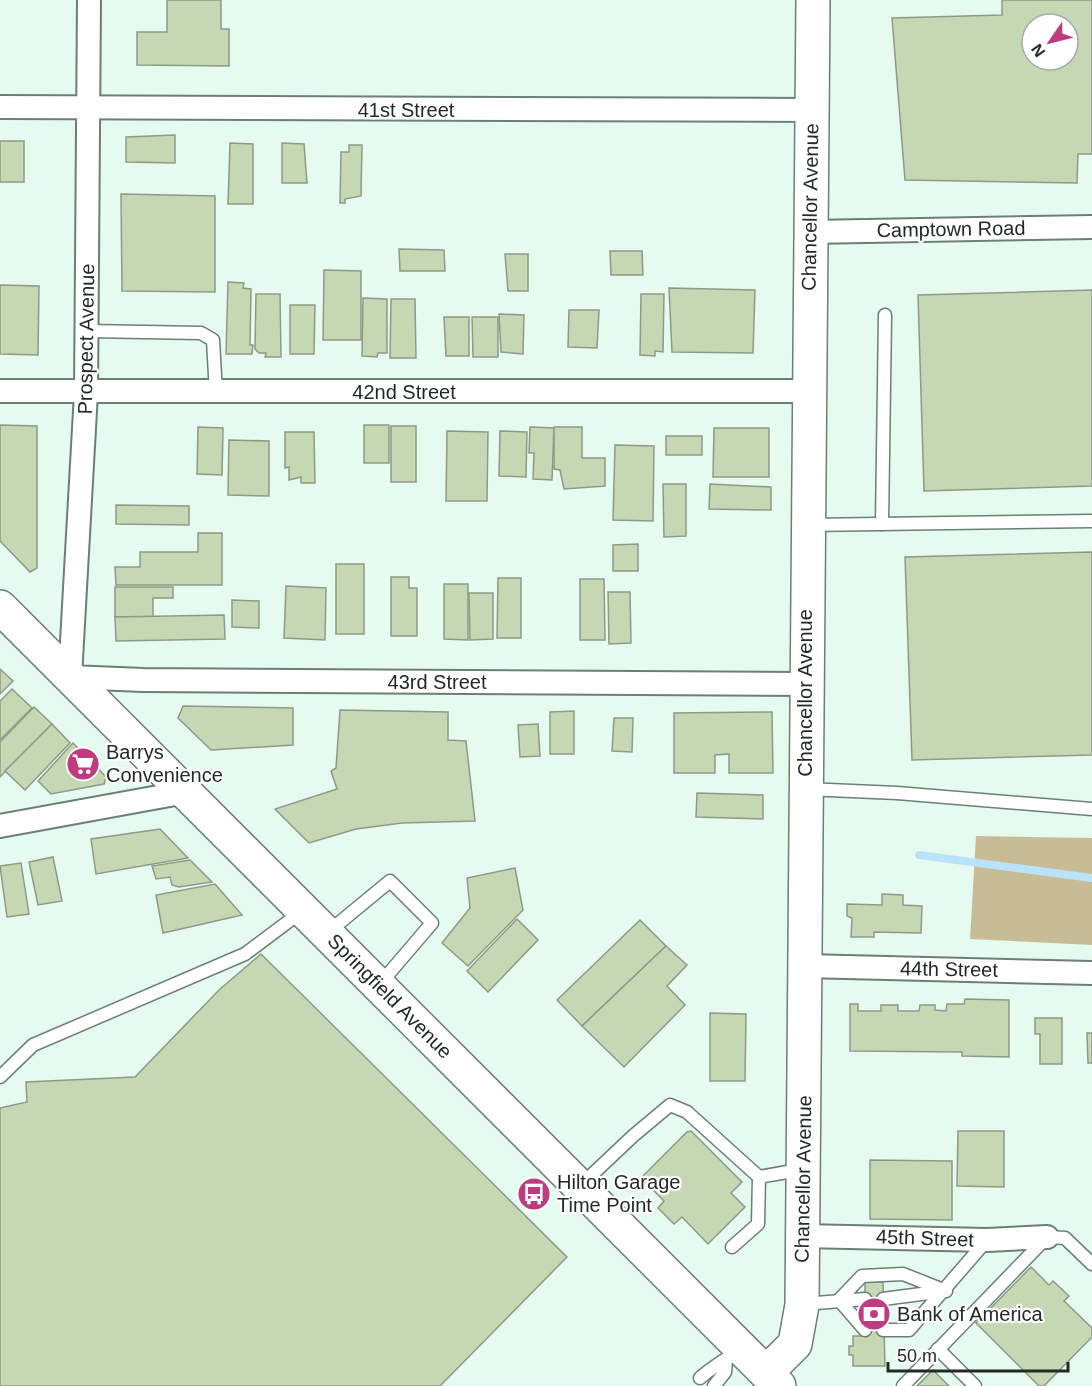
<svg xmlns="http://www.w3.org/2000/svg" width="1092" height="1386" font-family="Helvetica,sans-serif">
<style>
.forest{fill:#c7bc96}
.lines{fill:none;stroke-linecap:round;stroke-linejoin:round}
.stream{stroke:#bae3f9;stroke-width:8}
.building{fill:#c5d7b3;stroke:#909987;stroke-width:1.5;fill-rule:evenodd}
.service-casing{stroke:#6c7f75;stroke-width:15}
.minor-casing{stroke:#6c7f75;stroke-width:26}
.secondary-casing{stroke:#6c7f75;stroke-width:36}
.primary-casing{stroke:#6c7f75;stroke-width:36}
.service{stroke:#fff;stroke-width:12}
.minor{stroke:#fff;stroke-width:22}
.secondary{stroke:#fff;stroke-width:33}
.primary{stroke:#fff;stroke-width:33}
.labels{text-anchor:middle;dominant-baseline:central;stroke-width:4.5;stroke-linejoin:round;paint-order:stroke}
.street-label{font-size:20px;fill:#222a26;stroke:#fff}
.poi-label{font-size:20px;fill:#222a26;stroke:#fff;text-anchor:start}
</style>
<rect width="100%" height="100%" fill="#e5fbef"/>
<path class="forest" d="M976,836l116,2v107l-122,-6z"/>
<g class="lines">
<path class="stream" d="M919,855l173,23"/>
</g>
<g class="building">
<path d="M167,0h54v29h8v37l-92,-1v-33h30z"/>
<path d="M1002,0h90v154h-14l-1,29 -172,-3 -13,-162 110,-3zM1032,24h36v36h-36z"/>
<path d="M175,135v28l-49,-1v-25z"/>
<rect x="0" y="141" width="24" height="41"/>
<path d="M230,143l23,1v60h-25z"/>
<path d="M282,143l22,1 3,39h-25z"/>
<path d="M349,145h13l-1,51 -16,3v4h-5l1,-51h8z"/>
<path d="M121,194l94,2v96l-93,-1z"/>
<path d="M399,249l45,1 1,21h-45z"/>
<path d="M610,251h32l1,24h-32z"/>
<path d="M505,254h23v37h-20z"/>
<path d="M324,270l37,1v69h-38z"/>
<path d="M228,282l16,1 -1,5 8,1 -1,56h3l-1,9h-26z"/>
<path d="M0,285l39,1 -1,69 -38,-1z"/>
<path d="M669,288l86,2 -2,63 -81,-1z"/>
<path d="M1092,290v196l-168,5 -6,-196z"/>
<path d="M256,294h24l1,63h-16l1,-4h-7l-4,-4z"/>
<path d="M641,294h23l-1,58 -8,-1v5l-15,-1z"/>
<path d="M363,298l24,1v54h-9l-1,4 -15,-1z"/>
<path d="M391,299h24l1,59h-26z"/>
<path d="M290,305h25l-1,49h-24z"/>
<path d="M569,310h30l-2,38 -29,-1z"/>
<path d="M499,314l25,1 -1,39 -22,-2z"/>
<path d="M444,317h25v39h-23z"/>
<path d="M472,317h26v40h-25z"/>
<path d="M0,425l37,1v142l-7,4 -30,-31z"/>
<rect x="364" y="425" width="25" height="38"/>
<rect x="391" y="426" width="25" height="56"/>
<path d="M198,427l25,1 -1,47 -25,-1z"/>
<path d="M530,427l24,1 -2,52 -19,-1 1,-26h-5z"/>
<path d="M554,427h28v31h23v28l-41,3 -4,-19 -6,-1z"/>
<path d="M714,428h55v49h-56z"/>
<path d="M447,431l41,1 -1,69h-41z"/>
<path d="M500,431l27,1 -1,45 -27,-1z"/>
<path d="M285,432h29l1,51h-14v-6l-12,3v-13l-4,1z"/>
<rect x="666" y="436" width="36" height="19"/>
<path d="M229,440l40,1v55l-41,-1z"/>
<path d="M615,445l39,1 -1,75 -40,-1z"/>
<path d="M663,484h23v52l-22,1z"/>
<path d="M710,484l61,3v23l-62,-1z"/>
<path d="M116,505l73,1v19l-73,-1z"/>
<path d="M198,533h24v52h-106l-1,-18h25v-15h58z"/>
<path d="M638,544v27h-25v-26z"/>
<path d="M1092,552v203l-180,5 -7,-203z"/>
<rect x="336" y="564" width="28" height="70"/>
<path d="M391,577h18v11h8v48h-26z"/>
<path d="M498,578h23v60h-24z"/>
<path d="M580,579h24l1,61h-25z"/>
<path d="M444,584h24v56l-24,-1z"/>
<path d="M286,586l40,2 -1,52 -41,-2z"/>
<path d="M115,587h58v11h-20v19h-38z"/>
<path d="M608,592h22l1,51 -22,1z"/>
<path d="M469,593h24v46l-23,1z"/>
<path d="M232,600l27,1v27l-27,-1z"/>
<path d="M224,615l1,24 -109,2 -1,-24z"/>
<path d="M0,669l13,12 -13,13z"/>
<path d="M12,689l20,19 -32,32v-39z"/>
<path d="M183,706l110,2v37l-82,5 -33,-32z"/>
<path d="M34,707l18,17 -52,53v-35z"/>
<path d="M340,710l108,2v28l18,1 9,80 -73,2 -46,6 -47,14 -34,-34 62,-20 -6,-18 5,-3z"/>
<path d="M574,711v43h-24v-42z"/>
<path d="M772,712l1,61h-44v-19l-14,1v18h-41v-60z"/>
<path d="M614,718h19l-1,34 -20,-1z"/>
<path d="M52,724l18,19 -45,47 -20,-19z"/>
<path d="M538,724l2,32 -20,1 -2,-32z"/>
<path d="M73,743l33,34 -2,7 -53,10 -13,-13z"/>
<path d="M697,793l66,2v24l-67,-2z"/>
<path d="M160,829l28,29 -92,16 -5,-35z"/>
<path d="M53,857l9,44 -24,4 -9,-43z"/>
<path d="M190,860l22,22 -33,5 -7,-2 -2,-8 -14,2 -4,-13z"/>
<path d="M21,863l8,51 -22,3 -7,-51z"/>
<path d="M515,868l8,42 -55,56 -26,-23 28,-35 -3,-30z"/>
<path d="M215,884l27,31 -79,18 -7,-38z"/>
<path d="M882,894l21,1v10l19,1 -1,27 -47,-1v5h-23l1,-19 -5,-2v-12l35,1z"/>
<path d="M517,919l21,21 -50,52 -21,-21z"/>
<path d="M640,920l26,26 -84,80 -25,-26z"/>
<path d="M666,946l21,19 -20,21 18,19 -61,62 -42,-41z"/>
<path d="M261,954l306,303 -127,129h-440v-278l27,-6 -1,-20 109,-5 84,-87z"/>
<path d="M965,999l44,1v57l-47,-1v-4l-112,-1v-47h8v7h23v-6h17v6h21l1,-6h15v5l11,1 1,-7h17z"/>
<path d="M710,1013l36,1 -1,67h-35z"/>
<path d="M1035,1018h27v46h-22v-30h-5z"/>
<path d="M1087,1033h5v30h-4z"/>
<path d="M691,1131l51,51 -11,11 14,14 -37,37 -26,-27 -8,7 -16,-16 6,-7 -23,-23 46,-46z"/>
<path d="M958,1131h46v56l-47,-1z"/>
<path d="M870,1160l82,1v59l-82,-1z"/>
<path d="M1031,1267l18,18 4,-4 16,15 -5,5 28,27v9l-48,49h-5l-63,-63z"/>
<path d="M865,1281l18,1 2,84h-32v-11h-4v-9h4v-10h12z"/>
<path d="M933,1370l16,16h-32z"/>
</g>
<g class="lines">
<defs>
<g id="service">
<path d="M87,331l114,2 12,7 3,53"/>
<path d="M882,524l3,-209"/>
<path d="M808,525l284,-4"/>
<path d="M806,789l91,4 195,16"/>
<path d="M327,933l63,-52 42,42 -53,62"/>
<path d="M0,1077l33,-32 212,-91 56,-42"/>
<path d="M580,1186l53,-50 37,-31 17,7 72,65"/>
<path d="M732,1247l26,-23 1,-47 40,-7"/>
<path d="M883,1299l61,-8"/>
<path d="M839,1300l23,-24 41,-2 43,17"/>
<path d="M839,1300l26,30"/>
<path d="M804,1304l61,-5"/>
<path d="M883,1330h26l78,-90"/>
<path d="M938,1349l37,37"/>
<path d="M700,1378c13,-12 27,-18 39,-29"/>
<path d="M714,1386l11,-14 1,-11"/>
<path d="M903,1386l144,-149 18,1 27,26"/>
</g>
<g id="minor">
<path d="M89,0l-3,393 -16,284 73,3 661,4"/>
<path d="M0,107l811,3"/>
<path d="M810,232l282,-5"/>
<path d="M0,391h807"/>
<path d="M0,826l186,-34"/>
<path d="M805,966l287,7"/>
<path d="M802,1236l185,4 60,-3"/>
</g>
<path id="secondary" d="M766,1373l29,-29 7,-39c0,-435 5,-870 11,-1305"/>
<path id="primary" d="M0,607l779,779"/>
</defs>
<use href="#service" class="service-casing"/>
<use href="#minor" class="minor-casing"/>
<use href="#secondary" class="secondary-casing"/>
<use href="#primary" class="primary-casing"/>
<use href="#service" class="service"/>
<use href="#minor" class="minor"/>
<use href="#secondary" class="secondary"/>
<use href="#primary" class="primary"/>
</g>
<defs>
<symbol id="supermarket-disc" viewBox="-11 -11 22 22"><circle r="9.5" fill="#bf3b80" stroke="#fff"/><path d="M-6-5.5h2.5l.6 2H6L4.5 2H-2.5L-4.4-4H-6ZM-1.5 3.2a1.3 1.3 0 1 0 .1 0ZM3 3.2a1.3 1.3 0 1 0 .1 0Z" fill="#fff"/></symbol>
<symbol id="bus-disc" viewBox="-11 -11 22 22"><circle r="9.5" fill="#bf3b80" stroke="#fff"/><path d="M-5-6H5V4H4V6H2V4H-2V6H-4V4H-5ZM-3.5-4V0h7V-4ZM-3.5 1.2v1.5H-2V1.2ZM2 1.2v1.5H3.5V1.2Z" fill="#fff"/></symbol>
<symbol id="bank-disc" viewBox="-11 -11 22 22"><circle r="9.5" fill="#bf3b80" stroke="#fff"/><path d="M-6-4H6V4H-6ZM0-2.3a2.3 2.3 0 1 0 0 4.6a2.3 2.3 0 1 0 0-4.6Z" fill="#fff"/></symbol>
</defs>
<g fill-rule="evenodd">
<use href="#supermarket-disc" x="64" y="745" width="38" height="38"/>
<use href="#bus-disc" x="515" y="1175" width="38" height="38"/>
<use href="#bank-disc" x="855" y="1295" width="38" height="38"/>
</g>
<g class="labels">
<g class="street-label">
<text x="406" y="110">41st Street</text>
<text transform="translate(810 207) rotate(-89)">Chancellor Avenue</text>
<text transform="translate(951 229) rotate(-1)">Camptown Road</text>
<text transform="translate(86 339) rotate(-89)">Prospect Avenue</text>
<text x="404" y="392">42nd Street</text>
<text x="437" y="682">43rd Street</text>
<text transform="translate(805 693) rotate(-90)">Chancellor Avenue</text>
<text transform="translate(949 969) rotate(1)">44th Street</text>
<text transform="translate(390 996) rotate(45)">Springfield Avenue</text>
<text transform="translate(803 1179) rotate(-89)">Chancellor Avenue</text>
<text transform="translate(925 1238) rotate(2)">45th Street</text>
</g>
<g class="poi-label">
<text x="106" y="752">Barrys<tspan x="106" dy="23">Convenience</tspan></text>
<text x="557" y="1182">Hilton Garage<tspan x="557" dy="23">Time Point</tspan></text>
<text x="897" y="1314">Bank of America</text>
</g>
</g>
<g transform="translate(1050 42) rotate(235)"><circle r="28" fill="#ffffff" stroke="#a7aaa8" stroke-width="1.5"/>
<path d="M0-4.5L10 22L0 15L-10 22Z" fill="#bf3b80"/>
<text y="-9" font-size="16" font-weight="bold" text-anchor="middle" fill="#222a26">N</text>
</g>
<path d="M888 1362v9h180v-9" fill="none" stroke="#222a26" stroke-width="3"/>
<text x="897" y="1362" font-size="18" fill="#222a26" stroke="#ffffff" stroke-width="4.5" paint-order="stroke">50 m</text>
</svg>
